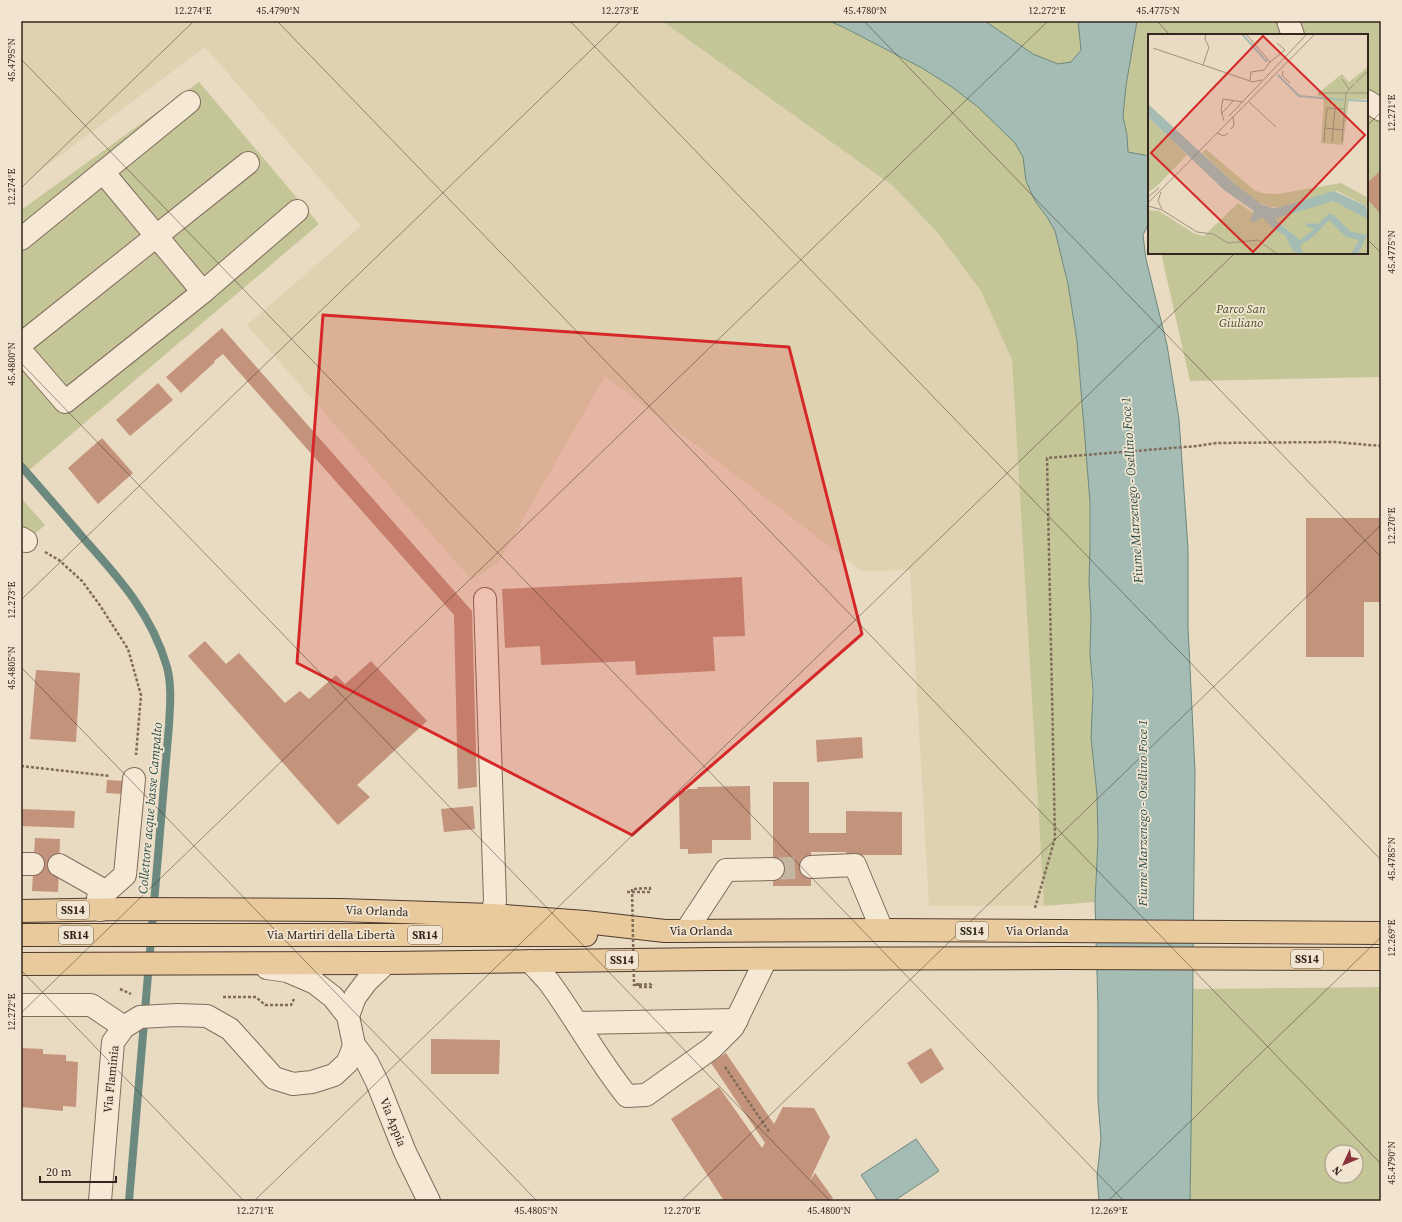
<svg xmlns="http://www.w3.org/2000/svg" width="1402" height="1222" font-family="'Source Serif 4',serif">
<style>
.farmland{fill:#ded2b1}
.green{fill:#c5c698;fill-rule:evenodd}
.water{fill:#a4bcb3;stroke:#6c897f}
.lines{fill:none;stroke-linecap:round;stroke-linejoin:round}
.stream{stroke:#6c897f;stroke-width:8}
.building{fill:#c3937c}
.minor-tunnel{stroke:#c4b6a1;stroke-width:22;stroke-dasharray:22 11;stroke-linecap:butt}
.minor-casing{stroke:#816c5b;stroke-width:24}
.major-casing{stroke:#4f3b2f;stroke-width:24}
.path{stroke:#816c5b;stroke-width:2.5;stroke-dasharray:3 2;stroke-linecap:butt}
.minor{stroke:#f5e8d5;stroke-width:22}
.major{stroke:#e9ca9d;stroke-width:22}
.path-bridge{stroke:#816c5b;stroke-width:2.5;stroke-dasharray:3 2;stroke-linecap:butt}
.marked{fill:#d62828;fill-opacity:0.2;stroke:#d62828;stroke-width:3;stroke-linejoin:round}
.ticks{fill:none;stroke:#32261e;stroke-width:1;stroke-opacity:0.45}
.labels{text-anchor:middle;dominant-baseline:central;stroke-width:3.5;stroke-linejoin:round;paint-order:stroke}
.shield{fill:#f1e5d1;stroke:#6b5f54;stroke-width:1}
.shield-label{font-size:11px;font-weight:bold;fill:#32261e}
.park-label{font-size:12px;font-style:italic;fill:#474d27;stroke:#f1e5d1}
.street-label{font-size:12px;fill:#32261e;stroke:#f1e5d1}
.water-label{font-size:13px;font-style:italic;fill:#2f514b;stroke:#f1e5d1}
.inset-river{fill:none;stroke:#a4bcb3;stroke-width:2}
.inset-road{fill:none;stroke:#a09280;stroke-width:1}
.view{fill:#d62828;fill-opacity:0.15;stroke:#d62828;stroke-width:2}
.inset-edge{fill:none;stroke:#32261e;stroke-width:2}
.neatline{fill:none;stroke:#32261e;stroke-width:1.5}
.ticks-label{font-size:10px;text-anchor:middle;fill:#32261e}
</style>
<rect width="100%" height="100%" fill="#e9dac2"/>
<path class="farmland" d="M21,21h641l231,165 44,46 44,59 31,69 32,546h-115l-19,-336 -48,1 -257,-195 -107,187 -26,17 -225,-255 114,-99 -156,-179 -184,138z"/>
<g class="green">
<path d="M662,21h167l14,6 79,41 30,19 26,20 21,19 16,17 8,14 3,24 9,20 12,16 8,14 13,53 9,57 13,161v44l-1,37 2,33 -1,37 7,141 1,45 -3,63 -51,4 -32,-546 -31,-69 -44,-59 -44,-46z"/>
<path d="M970,21h411v356l-191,4 -29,-128h206v-218h-218v192l-89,-129z"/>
<path d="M199,82l120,142 -298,253v-267z"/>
<path d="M21,498l24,27 -24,21z"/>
<path d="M1381,987v214h-191l3,-212zM1332,1152h24v24h-24z"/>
</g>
<g class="water">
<path d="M829,21h156l48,33 25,10 13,-2 10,-12 -3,-29h59l-11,65 -3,30 4,19 1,17 21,4v67l-6,12 3,24 21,86 12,74 9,129v79l7,144 -3,297 -2,133h-91l-2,-25 4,-37 -3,-39v-92l-3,-106 3,-63 -1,-45 -6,-56 2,-46 -3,-39 1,-37 -2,-33 1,-37v-44l-13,-161 -9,-57 -13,-53 -8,-14 -12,-16 -9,-20 -3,-24 -8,-14 -37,-36 -26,-20 -30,-19 -79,-41z"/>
<path d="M916,1139l23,32 -45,30h-16l-17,-26z"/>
</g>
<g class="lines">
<path class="stream" d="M21,466c21,24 43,49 64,74 35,39 67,75 82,127 5,19 3,39 2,58l-40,476"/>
</g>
<g class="building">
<path d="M1381,170v40l-2,2 -12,-13v-16z"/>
<path d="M222,328l250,283 5,176 -19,2 -4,-174 -231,-261 -9,7 1,1 -34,31 -15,-16z"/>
<path d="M158,383l15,17 -43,36 -14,-16z"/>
<path d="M102,438l31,35 -35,31 -30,-36z"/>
<path d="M1306,518h75v84h-17v55h-58z"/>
<path d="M742,577l3,59 -32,1 2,34 -79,4 -1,-14 -94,4 -1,-19 -35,2 -3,-59z"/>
<path d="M205,641l21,23 13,-11 46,50 15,-12 9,8 27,-24 9,9 26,-23 56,60 -70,64 13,12 -32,28 -150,-169z"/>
<path d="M36,670l44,3 -4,69 -46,-3z"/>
<path d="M862,737l1,21 -46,4 -1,-22z"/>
<path d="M107,780l17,1 -1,13 -17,-1z"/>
<path d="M773,782h36v51h37v-22l56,1v43h-56v-3h-35v34h-38z"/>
<path d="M750,786l1,54h-39v13l-24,1v-5h-8l-1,-58h8v-2h11l-1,-2z"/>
<path d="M473,806l2,23 -31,3 -3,-23z"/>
<path d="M21,809l54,2 -1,17 -53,-2z"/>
<path d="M35,838l25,1 -2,53 -26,-1z"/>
<path d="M431,1039l69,1 -1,34h-68z"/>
<path d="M21,1048l22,1v5l23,1v6l12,1 -2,45 -13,-1v5l-42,-4z"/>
<path d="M931,1048l13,21 -23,15 -14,-21z"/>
<path d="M726,1053l48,71 9,-17 31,1 16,29 -21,45 6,-9 18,25 -3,3h-106l-53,-82 48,-32 43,61 3,-5 -54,-80z"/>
</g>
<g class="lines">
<path class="minor-tunnel" d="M773,869l38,-2"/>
<defs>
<g id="minor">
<path d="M1288,21l5,14"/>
<path d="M1367,101l14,9"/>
<path d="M21,239l168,-137"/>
<path d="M203,292l94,-81"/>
<path d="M21,344l227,-181"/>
<path d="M21,351l44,51 138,-110 -100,-120"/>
<path d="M21,538l5,3"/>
<path d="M485,599l10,302 -3,14"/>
<path d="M21,864h12"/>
<path d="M59,865l39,22 2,23"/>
<path d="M811,867l44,-2 27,65"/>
<path d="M98,899l27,-24 9,-96"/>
<path d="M686,931l40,-61 47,-1"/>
<path d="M530,961c6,7 13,14 19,21 27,37 49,78 78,114l19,-1 66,-47 21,-21 33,-68"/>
<path d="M21,1005h70l33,22"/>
<path d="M348,1016l7,-19 12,-16 19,-18"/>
<path d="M577,1023l160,-3"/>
<path d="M354,1045l13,17 10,20 28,70 24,49"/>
<path d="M100,1201l13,-159 11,-15 16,-10 37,-2 30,1 23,13 44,49 19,6 19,-2 22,-7 13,-12 4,-9 3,-9 -6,-29 -15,-19 -18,-14 -28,-12 -20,-3"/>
</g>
<g id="major">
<path d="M21,911l105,-2 214,1 152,5 93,7 80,9 217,-1 499,3"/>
<path d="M21,935h565"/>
<path d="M21,964l365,-1 327,-4 349,-1 319,1"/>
</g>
</defs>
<use href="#minor" class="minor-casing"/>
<use href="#major" class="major-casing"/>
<g class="path">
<path d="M45,552l14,8 23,21 17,23 29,45 13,46 -5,60"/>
<path d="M21,766l89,10"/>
<path d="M627,892h23v-4l-18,1"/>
<path d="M1035,908l20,-70 -8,-380 150,-12 20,-3 118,-1 46,4"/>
<path d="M638,983v4h14l-1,-3"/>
<path d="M120,989l11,5"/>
<path d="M223,997h33l9,8h26l3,-6"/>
<path d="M725,1067l45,66"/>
</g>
<use href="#minor" class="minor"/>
<use href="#major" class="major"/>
<g class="path-bridge">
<path d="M632,889l2,97"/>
<path d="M634,985l17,-1"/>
</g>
</g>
<path class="marked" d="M323,315l466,32 73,287 -230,201 -335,-172z"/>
<path class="ticks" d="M277,21l1104,1143M570,21l811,839M864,21l517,536M1157,21l13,14M21,59l1103,1142M1367,126l14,-14M21,188l173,-167M1367,239l14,14M21,363l809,838M21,600l600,-579M21,667l516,534M21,970l223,231M21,1013l1027,-992M254,1201l981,-948M681,1201l700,-676M1108,1201l273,-264"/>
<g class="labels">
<g class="shield">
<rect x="57" y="901" width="32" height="18" rx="3"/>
<rect x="956" y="922" width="32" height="18" rx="3"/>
<rect x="59" y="926" width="34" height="18" rx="3"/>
<rect x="408" y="926" width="34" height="18" rx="3"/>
<rect x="1291" y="950" width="32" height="18" rx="3"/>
<rect x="606" y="951" width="32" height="18" rx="3"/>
</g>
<g class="shield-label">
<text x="73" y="910">SS14</text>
<text x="972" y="931">SS14</text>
<text x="76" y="935">SR14</text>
<text x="425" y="935">SR14</text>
<text x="1307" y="959">SS14</text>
<text x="622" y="960">SS14</text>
</g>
<g class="park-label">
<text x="1241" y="309">Parco San<tspan x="1241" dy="14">Giuliano</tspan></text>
</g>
<g class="street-label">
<text transform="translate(377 911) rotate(2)">Via Orlanda</text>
<text x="701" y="931">Via Orlanda</text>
<text x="1037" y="931">Via Orlanda</text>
<text x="331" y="935">Via Martiri della Libertà</text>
<text transform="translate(111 1079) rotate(-84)">Via Flaminia</text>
<text transform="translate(393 1122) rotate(68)">Via Appia</text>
</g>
<g class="water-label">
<text transform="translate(1132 490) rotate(-94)">Fiume Marzenego - Osellino Foce 1</text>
<text transform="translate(150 808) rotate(-85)">Collettore acque basse Campalto</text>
<text transform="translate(1142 813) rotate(-90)">Fiume Marzenego - Osellino Foce 1</text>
</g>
</g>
<g transform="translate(1148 34)">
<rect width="220" height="220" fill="#e9dac2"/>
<path d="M220,33v32h-19l-6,46 -22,-2 3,-46 -6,-1v-3l24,-19 7,8zM0,83l39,38 -31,32 -8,5zM58,115l48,41 8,3 16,1 63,-11 27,15v9l-31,-16 -55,16h-12l-14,-6 -20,-16 -34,-32zM188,167l32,18v35h-220v-44l11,1 36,23 9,2 34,-33 14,9 20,3 19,-2 33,-11z" fill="#c5c698"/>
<path d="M0,70l88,81 25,19 11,4 9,-1 53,-16 32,15 2,13 -35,-18 -59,18 26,21 14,-11 -8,-3 2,-3 10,1 10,-10 6,1 16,16 14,4 4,-2 -10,21h-7l8,-14 -13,-3 -17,-17 -16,17 -13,8 3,9 -10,-3 -8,-16 -11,-6 -12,-12 -8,6 -4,-3 4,-9 -30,-21 -76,-73z" fill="#a4bcb3"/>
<path class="inset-river" d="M94,0l25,28M130,41l21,21 45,4M199,66l21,1"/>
<path class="inset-road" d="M98,0l24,28M5,14l100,34 9,-2M122,28l15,-12 -8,-7M55,31l6,-18 -4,-8 1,-5M135,37l-1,4 8,8M194,45l7,10M102,46l1,-8 13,-2 6,-8M208,48l12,-11M170,59h28l8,-9M101,68l27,25M73,80l13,-14M81,82l78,-82M76,87l-3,-11 2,-11 20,3M83,95l3,-4 -1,-8M195,96l-18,-2 2,-20 17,1M69,99l7,3 4,-3M176,108l1,-14M184,108l3,-34M194,108l4,-49h22M13,158l-3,9 4,8M0,163l11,-9M0,169l167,-169M0,172l14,4 35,22 16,2 15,9 30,-3 19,14"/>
<path class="view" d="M115,2l102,99 -112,117 -102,-99z"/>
<rect width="220" height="220" class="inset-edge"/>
</g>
<rect width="1402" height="1222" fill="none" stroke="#f1e5d1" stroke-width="44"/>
<g transform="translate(1344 1164) rotate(226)"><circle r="19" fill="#f1e5d1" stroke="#a59989"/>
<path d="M0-3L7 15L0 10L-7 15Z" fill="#8a313a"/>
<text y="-6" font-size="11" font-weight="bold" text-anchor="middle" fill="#32261e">N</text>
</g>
<path d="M40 1176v6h76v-6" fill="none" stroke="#32261e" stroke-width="2"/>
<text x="46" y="1176" font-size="12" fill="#32261e" stroke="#f1e5d1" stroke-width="3" paint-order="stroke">20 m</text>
<rect x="22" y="22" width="1358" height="1178" class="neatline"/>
<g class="ticks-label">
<text x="193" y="14">12.274°E</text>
<text x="278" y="14">45.4790°N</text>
<text x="620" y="14">12.273°E</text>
<text x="865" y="14">45.4780°N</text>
<text x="1047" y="14">12.272°E</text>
<text x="1158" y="14">45.4775°N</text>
<text transform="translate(11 60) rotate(-90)" y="4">45.4795°N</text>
<text transform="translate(1391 113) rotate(-90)" y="4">12.271°E</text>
<text transform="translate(11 187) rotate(-90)" y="4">12.274°E</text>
<text transform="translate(1391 252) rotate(-90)" y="4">45.4775°N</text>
<text transform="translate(11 364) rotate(-90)" y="4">45.4800°N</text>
<text transform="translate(1391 526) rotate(-90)" y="4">12.270°E</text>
<text transform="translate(11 600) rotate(-90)" y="4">12.273°E</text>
<text transform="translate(11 668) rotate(-90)" y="4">45.4805°N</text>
<text transform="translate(1391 859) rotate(-90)" y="4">45.4785°N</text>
<text transform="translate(1391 938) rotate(-90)" y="4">12.269°E</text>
<text transform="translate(11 1012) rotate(-90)" y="4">12.272°E</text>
<text transform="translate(1391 1163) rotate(-90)" y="4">45.4790°N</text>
<text x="255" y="1214">12.271°E</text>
<text x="536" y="1214">45.4805°N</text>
<text x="682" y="1214">12.270°E</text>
<text x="829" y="1214">45.4800°N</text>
<text x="1109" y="1214">12.269°E</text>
</g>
</svg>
